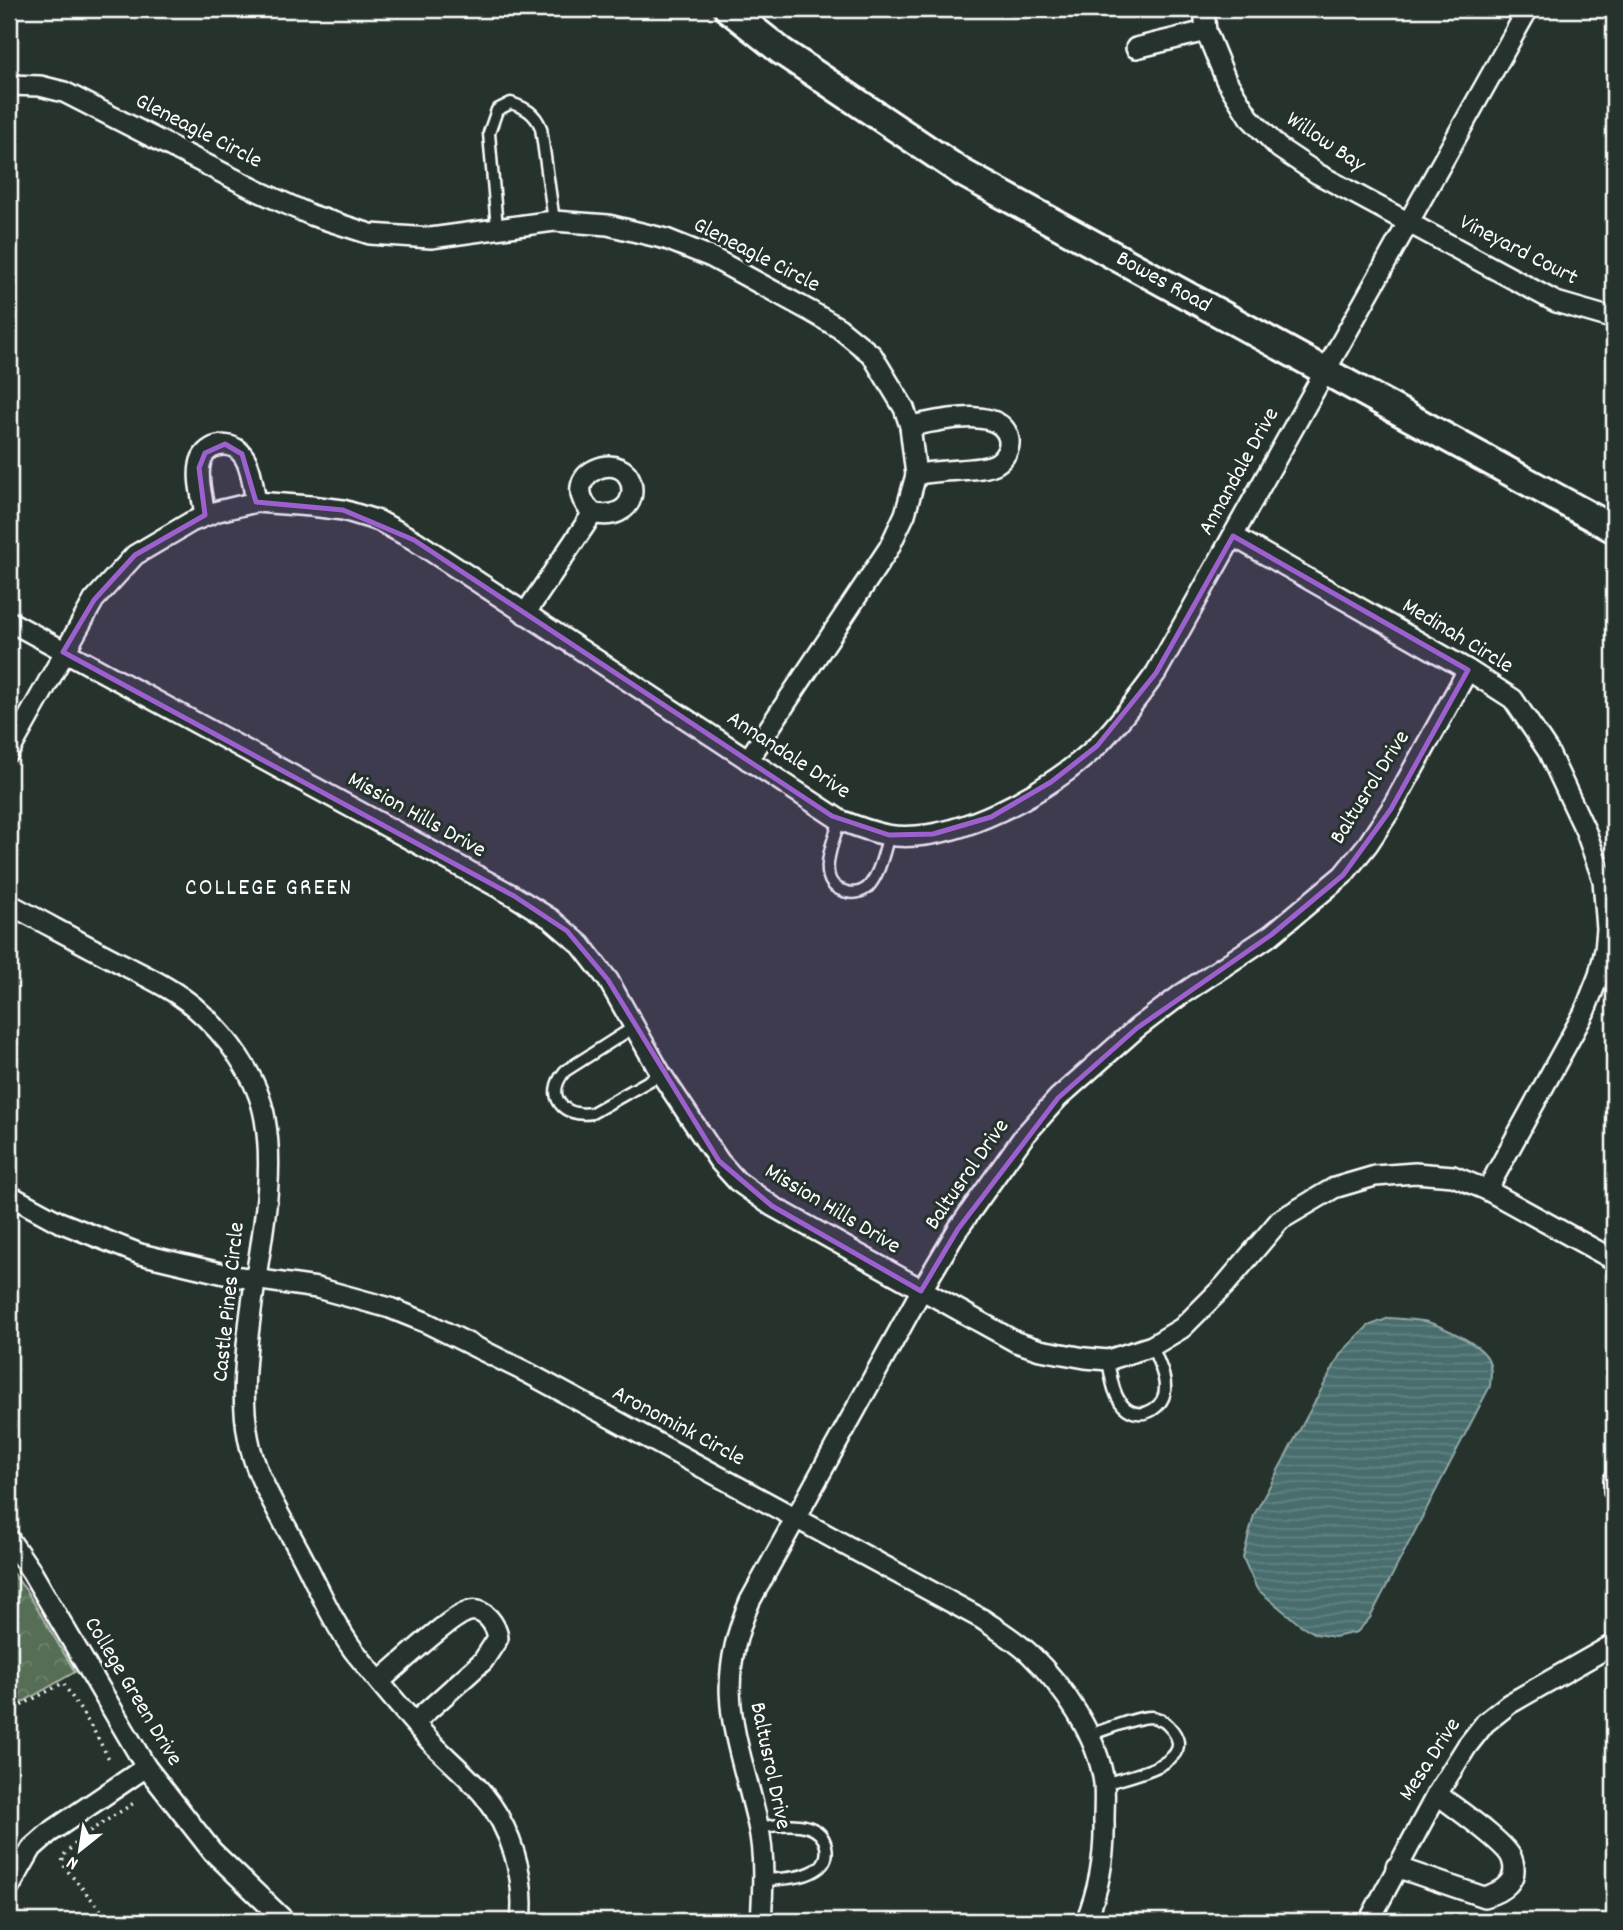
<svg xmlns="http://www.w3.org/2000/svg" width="1623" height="1930" font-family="Dekko,sans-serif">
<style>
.forest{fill:url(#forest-crowns);stroke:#aab6aa;stroke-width:2}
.water{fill:url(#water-rules);stroke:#91a7a7;stroke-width:2}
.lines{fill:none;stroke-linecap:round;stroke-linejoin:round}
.lane-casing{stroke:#fff;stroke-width:15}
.street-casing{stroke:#fff;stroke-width:24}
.secondary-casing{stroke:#fff;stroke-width:32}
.path{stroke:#fff;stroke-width:3.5;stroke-dasharray:2 5;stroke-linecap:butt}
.lane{stroke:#26332d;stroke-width:10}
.street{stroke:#26332d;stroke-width:19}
.secondary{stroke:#26332d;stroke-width:26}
.marked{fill:#9c61cf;fill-opacity:0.2;stroke:#9c61cf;stroke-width:5;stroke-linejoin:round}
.labels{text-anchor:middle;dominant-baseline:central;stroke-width:6;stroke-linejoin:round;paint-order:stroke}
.street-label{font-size:23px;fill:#fff;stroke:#26332d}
.neighbourhood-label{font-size:24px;letter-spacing:2px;fill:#fff;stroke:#26332d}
</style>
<defs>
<pattern id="forest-crowns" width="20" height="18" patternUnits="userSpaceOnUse" patternTransform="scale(1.75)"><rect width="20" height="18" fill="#556e55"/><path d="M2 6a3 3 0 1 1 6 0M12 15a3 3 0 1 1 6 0" fill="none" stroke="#6e846e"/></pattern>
<pattern id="water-rules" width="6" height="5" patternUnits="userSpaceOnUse" patternTransform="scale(1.75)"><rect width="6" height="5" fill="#486d6c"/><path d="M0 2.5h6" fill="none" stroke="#638382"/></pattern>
</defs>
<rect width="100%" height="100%" fill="#26332d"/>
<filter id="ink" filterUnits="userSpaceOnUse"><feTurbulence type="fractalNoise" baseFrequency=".0143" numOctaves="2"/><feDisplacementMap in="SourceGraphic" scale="14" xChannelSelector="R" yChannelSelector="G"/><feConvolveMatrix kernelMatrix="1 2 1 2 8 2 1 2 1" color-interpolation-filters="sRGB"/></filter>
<g filter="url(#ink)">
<path class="forest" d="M9,1569l17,21 49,82 -66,38z"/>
<path class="water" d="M1389,1318c13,1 27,1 39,4 15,5 53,22 60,37 4,8 3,18 2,27l-120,232 -13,14 -22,5 -19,-3 -17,-10 -42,-35 -14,-31 11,-43 87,-162 27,-27z"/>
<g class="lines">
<defs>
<g id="lane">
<path d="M497,228l-8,-95 8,-23 14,-7c15,5 24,10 30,25l13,93"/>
<path d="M840,820c-7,22 -27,65 7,72 8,2 15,0 21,-5 12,-13 16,-36 21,-52"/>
<path d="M634,1027l-69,44c-21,25 -2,47 27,42l69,-39"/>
<path d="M1108,1360c3,16 5,39 19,49 17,12 39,-3 38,-22 0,-13 -8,-28 -13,-41"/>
<path d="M1089,1735c16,-5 46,-18 62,-18 10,1 17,7 22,14 25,34 -50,46 -69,53"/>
<path d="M759,1827c16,-1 34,-5 49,0 10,3 16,10 18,19 7,33 -44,33 -64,34"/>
</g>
<g id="street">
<path d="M1204,9l2,22 20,49 23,37 30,31 39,26 238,128 52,15"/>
<path d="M1136,48l70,-17"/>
<path d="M9,85l31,1 24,6 194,99 53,24 59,19 61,4 123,-17 54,4 58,14 45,18 99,54 29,17 33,27 32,53 6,18 6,49 -11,39 -16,34 -141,212"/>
<path d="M910,426c25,-4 93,-23 99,14 1,8 -4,18 -12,23 -15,10 -60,5 -81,12"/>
<path d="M205,515c-2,-16 -8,-34 -5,-50 3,-20 29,-27 42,-11 10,12 11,34 14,48"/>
<path d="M1233,536l235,134 45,29 35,52 38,81 17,48 4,49 -2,21 -6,25 -15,38 -97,177"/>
<path d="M525,614l68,-101c17,5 39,-1 39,-23 -2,-47 -81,-16 -39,23"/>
<path d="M9,621l505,275 37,23 30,26 27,35 53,94 58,87 18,20 35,25 244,136 24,8 45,8 23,2 44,-14 30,-18 43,-43 55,-65 54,-32 41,-12 40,-3 38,3 34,14 127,70"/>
<path d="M9,752l85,-152 41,-45 56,-33 27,-11 38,-9 55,4 32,4 36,11 35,19 426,280c15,6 31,12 47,15 66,11 166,-45 212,-91 21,-22 39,-46 57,-71l372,-664"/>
<path d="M9,904c38,20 76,41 115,61 23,12 49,24 69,41 33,28 65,70 72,113 11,63 -6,129 -14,192 -7,54 -14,113 9,165 12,28 29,55 43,82 16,31 30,65 51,93 24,30 50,61 76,90 17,18 37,34 53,53 28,34 43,83 38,127"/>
<path d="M9,1195l48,26 83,33 93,22 84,12 73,20 35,14 103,51 454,246c16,11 33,21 48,35 33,32 68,82 74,129 1,13 0,26 0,38 1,35 -5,68 -18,100"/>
<path d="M1614,1480v11"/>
<path d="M9,1539l22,32 115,196 66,84 73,70"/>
<path d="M380,1681c17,-14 72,-67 90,-70 15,-3 26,14 28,27l-15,23 -68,61"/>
<path d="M1396,1867l88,30c18,-5 36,-16 28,-38 -5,-16 -60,-53 -75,-65"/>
<path d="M9,1888l23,-40 17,-15 97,-66"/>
<path d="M761,1921c2,-31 4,-66 -3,-96 -20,-88 -47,-134 -8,-224l171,-310 37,-62 66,-93 34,-38 79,-70 45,-34 89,-59 72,-60 25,-31 23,-35 77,-139"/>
<path d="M1369,1921l68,-127 30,-48 18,-23 24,-19 105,-60"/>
</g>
<path id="secondary" d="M728,9l53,42 182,122 651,356"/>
</defs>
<use href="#lane" class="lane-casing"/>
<use href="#street" class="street-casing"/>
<use href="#secondary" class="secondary-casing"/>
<g class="path">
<path d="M9,1712l54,-29 31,48 15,28"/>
<path d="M110,1921l-45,-53 -3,-11 23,-23 52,-33"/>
</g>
<use href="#lane" class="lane"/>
<use href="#street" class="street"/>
<use href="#secondary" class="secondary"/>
</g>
</g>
<path class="marked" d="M225,444l17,10 14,48 87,8 71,30 418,276 57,19 44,-1 58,-17 60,-35 46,-36 59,-73 77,-137 235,134 -77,139 -48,66 -72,60 -134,93 -79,70 -100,131 -37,62 -149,-85 -53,-45 -111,-181 -41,-49 -53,-35 -451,-244 31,-52 41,-45 70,-40 -6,-47 6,-15z"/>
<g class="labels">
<g class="street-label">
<text transform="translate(198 132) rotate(27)">Gleneagle Circle</text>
<text transform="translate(1325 143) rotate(34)">Willow Bay</text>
<text transform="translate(1518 251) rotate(27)">Vineyard Court</text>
<text transform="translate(756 256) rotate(27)">Gleneagle Circle</text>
<text transform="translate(1163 283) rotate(29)">Bowes Road</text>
<text transform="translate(1240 472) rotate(-61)">Annandale Drive</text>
<text transform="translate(1457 637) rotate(31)">Medinah Circle</text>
<text transform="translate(788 756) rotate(33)">Annandale Drive</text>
<text transform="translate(1371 788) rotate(-58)">Baltusrol Drive</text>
<text transform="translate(416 816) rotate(29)">Mission Hills Drive</text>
<text transform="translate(968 1175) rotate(-55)">Baltusrol Drive</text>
<text transform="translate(832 1210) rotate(31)">Mission Hills Drive</text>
<text transform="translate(230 1302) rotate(-84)">Castle Pines Circle</text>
<text transform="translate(678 1427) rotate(28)">Aronomink Circle</text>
<text transform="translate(132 1692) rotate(59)">College Green Drive</text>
<text transform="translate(1431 1760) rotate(-57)">Mesa Drive</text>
<text transform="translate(769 1766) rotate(78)">Baltusrol Drive</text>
</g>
<g class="neighbourhood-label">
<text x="269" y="889">COLLEGE GREEN</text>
</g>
</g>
<rect width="1623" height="1930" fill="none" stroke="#26332d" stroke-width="35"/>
<rect x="18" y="18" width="1588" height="1895" fill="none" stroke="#fff" stroke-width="2.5" filter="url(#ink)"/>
<g transform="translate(80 1850) rotate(210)" stroke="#26332d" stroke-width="5" paint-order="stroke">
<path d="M0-5L12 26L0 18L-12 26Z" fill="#ffffff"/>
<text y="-10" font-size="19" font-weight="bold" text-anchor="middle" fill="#ffffff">N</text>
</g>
</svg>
